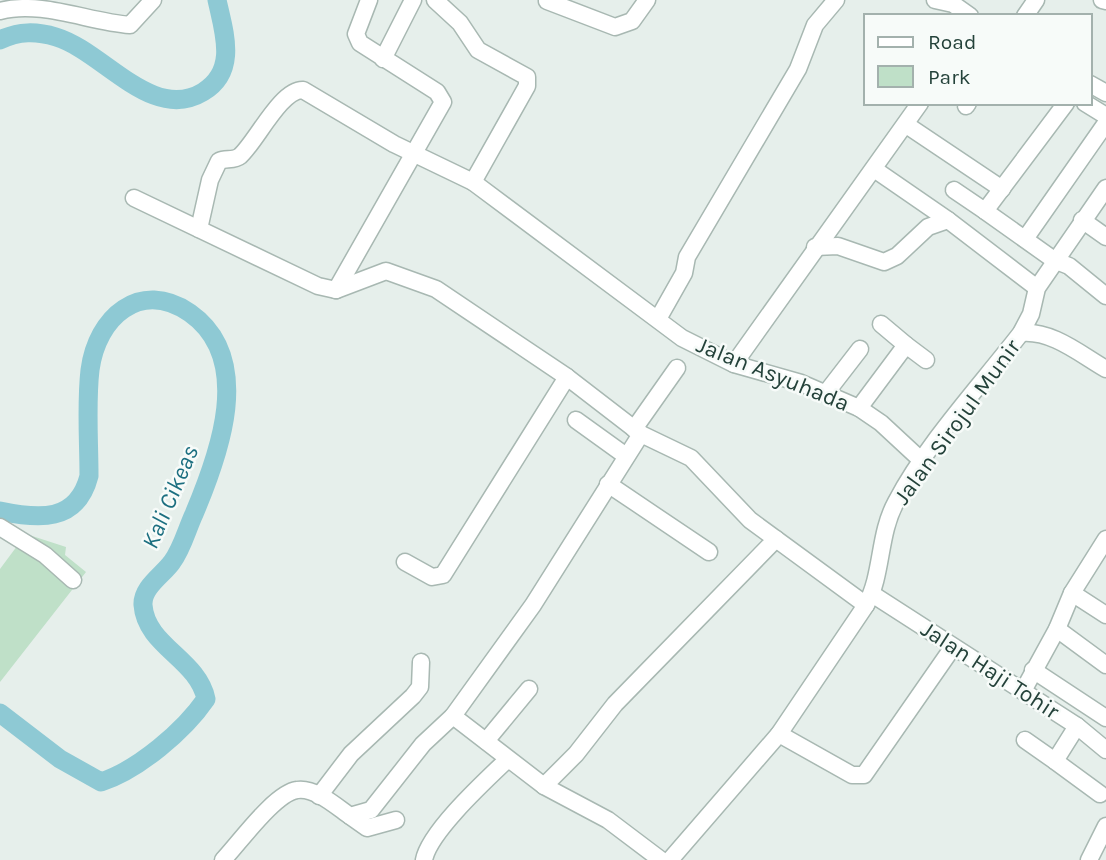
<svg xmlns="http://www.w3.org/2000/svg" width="1106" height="860" font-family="Karla,sans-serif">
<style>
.green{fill:#bfe0c8}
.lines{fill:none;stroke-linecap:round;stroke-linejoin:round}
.river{stroke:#8ec9d4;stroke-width:19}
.minor-casing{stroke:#a8b8b2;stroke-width:19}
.minor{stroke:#fff;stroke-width:16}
.labels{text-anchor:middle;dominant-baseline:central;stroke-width:5;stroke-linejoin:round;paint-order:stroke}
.street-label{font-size:23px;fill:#24423a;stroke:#f7fbf9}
.water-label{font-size:24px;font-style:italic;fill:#1c6f80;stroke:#f7fbf9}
</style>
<rect width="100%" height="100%" fill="#e6efeb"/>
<path class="green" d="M26,534l40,13 -1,8 21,17 -86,110v-113z"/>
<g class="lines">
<g class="river">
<path d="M0,40c19,-9 36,-9 56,-3 47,14 96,86 147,55 35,-21 21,-60 14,-92"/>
<path d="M0,511c38,8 77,12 89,-35 0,-35 -3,-72 1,-106 7,-53 50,-91 100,-57 65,46 29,142 4,201 -7,15 -12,35 -22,48 -9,13 -30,25 -29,43 3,41 55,54 63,94 -22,32 -68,71 -105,83l-41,-23 -60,-46"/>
</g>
<defs>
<g id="minor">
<path d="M435,0l25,23 18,27 49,27v9l-54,96"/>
<path d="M935,0l18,4 17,12"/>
<path d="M1102,0l4,1"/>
<path d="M547,1l68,26 17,-6 15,-21"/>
<path d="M0,11c41,-11 89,11 130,14l23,-25"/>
<path d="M1025,16l11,-16"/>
<path d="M383,59l30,-59"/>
<path d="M1090,84l16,9"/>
<path d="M1066,103l-81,108 69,49 15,6 37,30"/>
<path d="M1085,103l21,13"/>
<path d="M966,106l2,-3"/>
<path d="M911,128l91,61"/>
<path d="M874,169l74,51"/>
<path d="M954,190l31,21"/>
<path d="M134,198l184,88 18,4 50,-19 50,18 131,88 74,57 50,24 59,62 116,85"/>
<path d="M1082,220l24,17"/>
<path d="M199,229l11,-49 9,-19c7,-3 15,0 21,-5 16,-14 41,-67 63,-66l91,54 79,38 209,156 52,26 67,19 58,25 22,15 41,38"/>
<path d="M1025,239l81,-116"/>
<path d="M815,247l23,-1 46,16 13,-6 31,-29 20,-7 89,68"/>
<path d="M336,290l107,-188 -6,-10 -77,-49 -4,-9 13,-34"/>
<path d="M658,319l26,-46 3,-16 111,-188 17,-44 21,-25"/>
<path d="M881,324l25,21"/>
<path d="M1021,333c31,-3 59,21 85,36"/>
<path d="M734,364l186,-261"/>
<path d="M826,393l34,-44"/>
<path d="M859,408l47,-63 20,15"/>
<path d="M576,420l50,36"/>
<path d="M634,429l43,-61"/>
<path d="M608,484l101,68"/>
<path d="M0,527l45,28 28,25"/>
<path d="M405,562l27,15 11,-2 124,-198"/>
<path d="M1072,593l34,22"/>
<path d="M872,594l205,132 29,24"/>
<path d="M1057,629l49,36"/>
<path d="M1033,670l73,48"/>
<path d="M1023,691l34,-62 15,-36 34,-54"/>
<path d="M453,716l91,70 64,34 53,40"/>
<path d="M1077,726l-22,35 45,33"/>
<path d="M779,734l73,41h12l89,-128"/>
<path d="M1025,740l30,21"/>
<path d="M486,741l43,-52"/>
<path d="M544,786l32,-32 39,-50 161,-165"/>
<path d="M319,796l32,-42 62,-58 7,-9 1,-25"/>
<path d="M350,816l17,12 29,-8"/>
<path d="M223,860c17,-18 52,-67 74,-70 18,-3 40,17 53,26l21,-6 52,-66 30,-28 80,-111 108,-171"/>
<path d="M424,860c5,-28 62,-80 84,-101"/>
<path d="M670,860l109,-126 87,-129c17,-31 12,-70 30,-103 31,-59 84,-116 125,-169l10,-19 6,-26 69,-100"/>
<path d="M1089,860l17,-34"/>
</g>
</defs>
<use href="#minor" class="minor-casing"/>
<use href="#minor" class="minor"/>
</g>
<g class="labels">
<g class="street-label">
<text transform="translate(773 374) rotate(22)">Jalan Asyuhada</text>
<text transform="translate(957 422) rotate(-54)">Jalan Sirojul Munir</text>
<text transform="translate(990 670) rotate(33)">Jalan Haji Tohir</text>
</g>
<g class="water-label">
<text transform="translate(170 497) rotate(-67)">Kali Cikeas</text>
</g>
</g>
<rect x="864" y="14" width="228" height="91" fill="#f7fbf9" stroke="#a3b1ad" stroke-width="2"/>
<rect x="878" y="37" width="35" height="10" fill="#ffffff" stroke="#a3b1ad" stroke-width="2"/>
<text x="928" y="49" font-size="21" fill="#24423a">Road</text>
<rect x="878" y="66" width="35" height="21" fill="#bfe0c8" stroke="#a3b1ad" stroke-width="2"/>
<text x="928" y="84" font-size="21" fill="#24423a">Park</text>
</svg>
